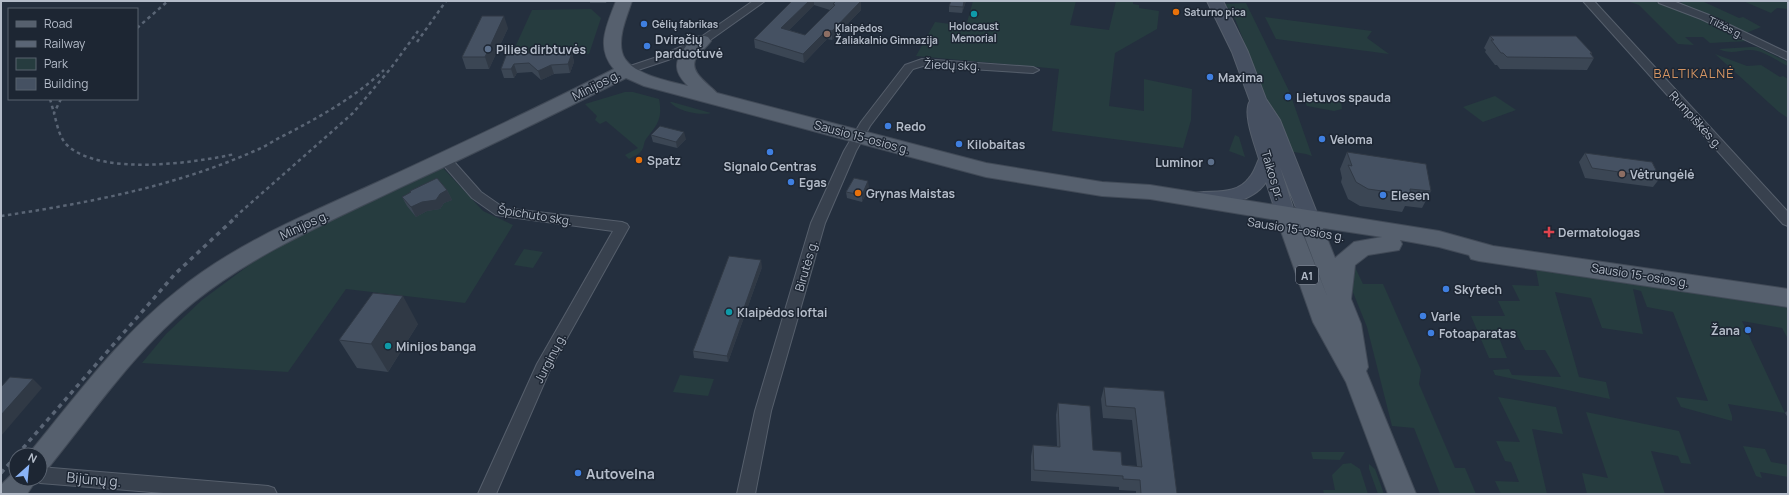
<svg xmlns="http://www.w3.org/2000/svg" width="1789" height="495" font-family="Manrope,sans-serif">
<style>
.green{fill:#263c3f}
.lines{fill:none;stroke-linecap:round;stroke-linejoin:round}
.street-casing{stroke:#565f6c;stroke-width:2}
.secondary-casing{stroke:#565f6c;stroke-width:2}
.primary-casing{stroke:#414a57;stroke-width:2}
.street{fill:#38414e;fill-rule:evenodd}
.secondary{fill:#465061;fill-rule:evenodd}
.primary{fill:#56606e;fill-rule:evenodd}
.rail-far1{stroke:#5a6575;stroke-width:2.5;stroke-dasharray:3.5 3.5;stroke-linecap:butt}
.rail{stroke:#5a6575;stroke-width:3.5;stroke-dasharray:4.5 4.5;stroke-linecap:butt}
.wall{fill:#3b4654;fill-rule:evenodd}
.shaded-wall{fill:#303945}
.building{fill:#455162;stroke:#303945}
.food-dot{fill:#e8710a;stroke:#1d2633;stroke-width:1.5}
.culture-dot{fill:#0f9aa8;stroke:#1d2633;stroke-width:1.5}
.shop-dot{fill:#3f7fe0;stroke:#1d2633;stroke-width:1.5}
.education-dot{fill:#8d6e63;stroke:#1d2633;stroke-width:1.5}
.service-dot{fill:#5c6f8a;stroke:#1d2633;stroke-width:1.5}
.health-dot{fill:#e0444e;stroke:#1d2633;stroke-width:1.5}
.labels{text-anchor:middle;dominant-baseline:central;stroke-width:3;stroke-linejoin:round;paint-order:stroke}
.far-poi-label{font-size:10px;font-weight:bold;fill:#b4bcc9;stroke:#1d2633;text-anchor:start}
.far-street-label{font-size:10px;fill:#b4bcc9;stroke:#1d2633}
.shield{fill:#1d2633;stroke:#878f9c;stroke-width:1}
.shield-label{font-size:11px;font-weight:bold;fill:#b4bcc9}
.poi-label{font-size:12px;font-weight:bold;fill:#b4bcc9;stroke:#1d2633;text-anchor:start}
.street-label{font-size:12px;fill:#b4bcc9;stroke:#1d2633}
.neighbourhood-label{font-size:13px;letter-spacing:1px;fill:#d59563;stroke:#1d2633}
.near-poi-label{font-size:14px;font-weight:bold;fill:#b4bcc9;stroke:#1d2633;text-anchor:start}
.near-street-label{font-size:14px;fill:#b4bcc9;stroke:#1d2633}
</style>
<rect width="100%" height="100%" fill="#242f3e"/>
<g class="green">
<path d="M973,1h103l-6,24 39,5 7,-29h17v3l6,1v3l20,3 -2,18 -42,24 -6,53 35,5v-32l48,10 -1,31 -8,28 -131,-17 7,-62 -143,-13 19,-34 31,4z"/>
<path d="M1627,1h26l39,13 57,27 -39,2 -7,-6h-18l9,8 -16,-1 -39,-39z"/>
<path d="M1683,1h19l37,17 4,-1 18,10 -15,6 -68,-29 5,-2z"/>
<path d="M1743,1h45v8l-11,-1 -6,5z"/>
<path d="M1246,3l45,92h-6l1,4h6l20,57 -6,-2 -18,-3 -53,-132 -10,-15z"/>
<path d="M591,9l10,9 -12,36h-77l20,-44z"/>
<path d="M1265,17l107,14 -5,7 22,16 -113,-15z"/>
<path d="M1750,47h7l31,15v4c-11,-5 -25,-16 -38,-16 -11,0 -19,5 -31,-1z"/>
<path d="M1715,54l32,12 14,-1 19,12 3,-1 5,3v39l-9,-6z"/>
<path d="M625,92h8l26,7c4,20 -2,26 -13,40 -2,3 -2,6 -3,9 -2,6 -9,8 -14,11l-4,-4 13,-7 -32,-27 -6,3 -5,-4 2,-4 -12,-12z"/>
<path d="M1301,94l40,6 1,9 -8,2 -27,-5z"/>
<path d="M1495,96l21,14 -33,12 -20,-15z"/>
<path d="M670,102h2l39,11c-11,3 -34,-2 -41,-11z"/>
<path d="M1235,135l4,2 6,20 -16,-6z"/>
<path d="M443,168l40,43 30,14 -48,78 -119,-14 -58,83 -146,-9 24,-29 36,-34 62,-46 32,-17z"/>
<path d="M524,249l19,3 -10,16 -19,-3z"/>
<path d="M1352,261l11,23h20l38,86 -2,14 36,84h10l11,26h-36l-26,-66 -22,-2 -25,-99 -19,-47z"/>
<path d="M1536,270l49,6 203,32v31l-6,-11 -40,-7 43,92 -57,-9 4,12v5l-51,-14 -5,-10 32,4 -35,-89 -26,-5 -6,-16 -8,-2 10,45 -41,-6 -11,-30 -36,-6 24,85 27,5 4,17 -115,-24 -2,-5 16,-1 3,6 49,2 -16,-27h-20l-11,-21 -18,1 11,28h-18l-18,-42h34l-7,-15h22l-8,-16 27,1z"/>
<path d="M680,375l34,4 -6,17 -35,-4z"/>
<path d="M1498,397l58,10 7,27 -31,-5 15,65h-46l-6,-13 24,1 -8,-20 -6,-1 -9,-20 24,1z"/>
<path d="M1586,412l93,19 12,33 -10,-1 -3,-7 -27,-5 14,43h-78l-5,-21 26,5z"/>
<path d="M1743,446l22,3 6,13 17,3v12l-28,-5 2,6 -6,-2z"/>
<path d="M1311,452h34l-5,8 -27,-1z"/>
<path d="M1351,463l9,6 8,25h-44l-1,-4h12l-3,-15 11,-11z"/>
<path d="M1369,464l6,5 9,25h-6l-9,-25z"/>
</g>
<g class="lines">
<defs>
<g id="street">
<path d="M753,1h12l-59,42 -38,17 -39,13 -4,1 -6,-3 2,-2 39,-13 38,-17z"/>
<path d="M1583,1h11l194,211v14l-5,-2z"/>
<path d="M1658,1h15l36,14 79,38v7l-87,-41 -42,-16z"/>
<path d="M922,59l111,8 6,3 -6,3 -110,-7 -10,3 -43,57 -14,25 -31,72 -54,188 -16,83h-18l18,-83 56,-188 33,-72 17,-29 44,-57z"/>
<path d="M444,155l5,1 32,36 23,16 118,14 5,2 2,3 -77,138 -56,129h-18l59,-130 76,-133 -117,-16 -24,-17 -34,-39 1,-3z"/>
<path d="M40,467l228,19 6,2 3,6h-101l-136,-11 -7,-4h7z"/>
</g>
<path id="secondary" d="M1207,1h16l25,51 18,47 14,21 39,98 -3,5 -7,2 -7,-2 -22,-56 15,47 -3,5 -7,2 -7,-2 -12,-37c-13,21 -53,28 -76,22l-3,-5 3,-5c20,-5 45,3 59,-16 5,-5 7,-13 10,-19 -4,-14 -17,-46 -9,-58l-18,-49z"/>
<g id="primary">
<path d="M616,1h16c-5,15 -14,35 -10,51 5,22 47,29 66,34 -5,-5 -11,-12 -11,-19 -1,-10 11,-25 19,-30 4,-2 8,-1 12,0l3,4c-4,6 -11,11 -15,17 -8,14 13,26 21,35l269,70 116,19 48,3 289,46 54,15 295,43v18l-309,-46 -8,-2 -2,-4 -30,-8 -39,-7 2,4 -3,6 -31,5 -13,10 -4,34 10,25 7,43 -2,4 50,123h-28l-42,-112 -33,-60 -36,-102 -127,-21 -48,-3 -116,-19 -342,-91 -18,-8c-75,38 -151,75 -227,110 -70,34 -144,65 -205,114 -57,46 -99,108 -145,165l-9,4v-16h-11l2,-4c46,-56 89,-115 146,-160 60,-49 133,-78 203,-110 78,-36 157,-73 234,-112 -19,-22 -7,-44 2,-68zM1299,224h1l27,72zM1323,228l59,9 -28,5 -19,16z"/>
<path d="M16,470v9h21l-10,15h-26v-9z"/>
</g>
</defs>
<use href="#street" class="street-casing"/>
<use href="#secondary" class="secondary-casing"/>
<use href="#primary" class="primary-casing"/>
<use href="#street" class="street"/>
<use href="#secondary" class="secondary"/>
<use href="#primary" class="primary"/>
<g class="rail-far1">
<path d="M137,28l31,-27"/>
<path d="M417,42l29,-41"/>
<path d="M50,99l4,14"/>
<path d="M61,99l-7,14c3,11 5,25 14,33 34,30 126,17 167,8"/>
<path d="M1,216c88,-13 176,-30 258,-67 9,-4 17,-10 26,-14 36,-19 69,-37 99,-65"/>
<path d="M235,217l118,-104 38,-45 27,-37"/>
</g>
<g class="rail">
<path d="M17,455l158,-181 62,-58"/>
<path d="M1,473l15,-17"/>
</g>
</g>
<g class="wall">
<path d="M590,1h17l-1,2h-16z"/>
<path d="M792,1h69v9l-29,30 -5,-1 -23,24 -49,-15 -1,-9zM814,5l16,5 -25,25 -16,-5z"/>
<path d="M951,1h15l-4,12 -13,-1v-6z"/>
<path d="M508,28l-19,41h-23l-4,-12z"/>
<path d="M1490,36l102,17 -1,2 3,3 -7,12 -87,-1 -3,-4h-2l-10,-13 1,-2 -2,-2z"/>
<path d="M507,53h65l2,9 -4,11 -16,1 -13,6 -9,-8 -15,1 -3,5h-10l-3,-9z"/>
<path d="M651,135l35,4 -9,9 -24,-6z"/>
<path d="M1347,152l84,39 -9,17 -17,-2 -3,6 -42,-6 -12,-7 -7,-17 1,-4 -2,-9z"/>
<path d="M1585,153l75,25 -7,9 -68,-9 -6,-16z"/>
<path d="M869,187l-7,15 -15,-4 -1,-6z"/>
<path d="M447,190l5,10 -8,3 -4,6 -13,2 -11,6 -9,-11 -5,-9 8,-4v-2z"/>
<path d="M762,267l-34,95 -34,-4 -1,-7z"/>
<path d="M418,324l-30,48 -31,-4 -18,-28z"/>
<path d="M1104,387l60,4 13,103h-41v-3l-17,-1v-3l-88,-6v-25l2,-11 24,1 -1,-31 2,-12 35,47 29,15 15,1 -5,-46 -29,-2 -2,-19z"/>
<path d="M1788,410v8l-3,-5z"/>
</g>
<g class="shaded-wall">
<path d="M809,1h5v4l-32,32 -1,-9z"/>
<path d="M861,1v9l-29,30v-9z"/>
<path d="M964,1h2l-4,12z"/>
<path d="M504,16l4,12 -19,41 -4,-12z"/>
<path d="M827,30v9l-23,24 -1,-9z"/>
<path d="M572,53l2,9 -4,11 -2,-9z"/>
<path d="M514,64l3,9 -3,5 -3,-9z"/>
<path d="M551,65l3,9 -13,6 -3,-9z"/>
<path d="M684,132l2,7 -9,9 -1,-6z"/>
<path d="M868,181l1,6 -7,15v-7z"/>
<path d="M447,190l5,10 -8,3 -4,6 -13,2 -11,6 -5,-10z"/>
<path d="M761,260l1,7 -34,95 -1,-6z"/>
<path d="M403,296l15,28 -30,48 -17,-28z"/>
<path d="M33,379l9,9 -41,48v-21z"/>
</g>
<g class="building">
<path d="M792,1h17l-28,27 24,7 30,-30 -2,-1 2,-2 -5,-1h31l-29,30 -5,-1 -24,24 -49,-15z"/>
<path d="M951,1h13l-1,6 -14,-1z"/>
<path d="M482,16h22l-19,41h-23z"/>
<path d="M1490,36h86l16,17h-2l4,5 -87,-1 -4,-4h-2l-10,-13h3z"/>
<path d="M507,53h65l-4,11 -17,1 -13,6 -9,-8 -15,1 -3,5h-10z"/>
<path d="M660,126l24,6 -8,10 -25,-7z"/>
<path d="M1347,152l79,12 5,27 -21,-2 1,6 -43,-6 -12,-7 -8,-17 4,1z"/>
<path d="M1585,153l67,9 8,16 -68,-10z"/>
<path d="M437,178l10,12 -7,4 -4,6 -14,2 -11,5 -9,-10 9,-5 -1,-1z"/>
<path d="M854,178l14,3 -6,14 -16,-3z"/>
<path d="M729,256l32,4 -34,96 -34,-5z"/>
<path d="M373,293l30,3 -32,48 -32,-4z"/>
<path d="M10,377l23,2 -32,36v-28z"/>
<path d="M1104,387l60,4 13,103h-36l-1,-14 -17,-1v-3l-89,-6 -1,-25 27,2 -2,-44 32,3 3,44 28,2 1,13 20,2 -7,-59 -29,-2z"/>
</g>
<g class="food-dot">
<circle cx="1176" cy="12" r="4"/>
<circle cx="639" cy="160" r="4"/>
<circle cx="858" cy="193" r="4"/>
</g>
<g class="culture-dot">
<circle cx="974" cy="14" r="4"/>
<circle cx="729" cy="312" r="4"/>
<circle cx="388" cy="346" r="4"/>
</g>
<g class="shop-dot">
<circle cx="644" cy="24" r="4"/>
<circle cx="647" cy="46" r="4"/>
<circle cx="1210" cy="77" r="4"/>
<circle cx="1288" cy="97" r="4"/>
<circle cx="888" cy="126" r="4"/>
<circle cx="1322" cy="139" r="4"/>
<circle cx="959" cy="144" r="4"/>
<circle cx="770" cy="152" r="4"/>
<circle cx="791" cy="182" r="4"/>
<circle cx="1383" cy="195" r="4"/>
<circle cx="1446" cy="289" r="4"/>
<circle cx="1423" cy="316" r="4"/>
<circle cx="1748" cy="330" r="4"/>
<circle cx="1431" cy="333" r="4"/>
<circle cx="578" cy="473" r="4"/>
</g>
<g class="education-dot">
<circle cx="827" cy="34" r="4"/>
<circle cx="1622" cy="174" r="4"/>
</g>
<g class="service-dot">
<circle cx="488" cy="49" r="4"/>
<circle cx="1211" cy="162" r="4"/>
</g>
<path class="health-dot" d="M1547 226h4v4h4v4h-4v4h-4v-4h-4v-4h4z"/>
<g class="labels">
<g class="far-poi-label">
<text x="1184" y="12">Saturno pica</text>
<text x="652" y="24">Gėlių fabrikas</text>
<text x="974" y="26" text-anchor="middle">Holocaust<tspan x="974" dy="12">Memorial</tspan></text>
<text x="835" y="28">Klaipėdos<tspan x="835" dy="12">Žaliakalnio Gimnazija</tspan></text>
</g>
<g class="far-street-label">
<text transform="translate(1726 27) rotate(26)">Tilžės g.</text>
</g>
<rect class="shield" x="1296" y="266" width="22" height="18" rx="3"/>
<g class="shield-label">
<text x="1307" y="275">A1</text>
</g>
<g class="poi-label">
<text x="655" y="39">Dviračių<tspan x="655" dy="14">parduotuvė</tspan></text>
<text x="496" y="49">Pilies dirbtuvės</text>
<text x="1218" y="77">Maxima</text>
<text x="1296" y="97">Lietuvos spauda</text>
<text x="896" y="126">Redo</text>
<text x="1330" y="139">Veloma</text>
<text x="967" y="144">Kilobaitas</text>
<text x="647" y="160">Spatz</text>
<text x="1203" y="162" text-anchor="end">Luminor</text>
<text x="770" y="166" text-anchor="middle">Signalo Centras</text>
<text x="1630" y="174">Vėtrungėlė</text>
<text x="799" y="182">Egas</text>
<text x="866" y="193">Grynas Maistas</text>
<text x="1391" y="195">Elesen</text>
<text x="1558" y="232">Dermatologas</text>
<text x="1454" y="289">Skytech</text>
<text x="737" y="312">Klaipėdos loftai</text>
<text x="1431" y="316">Varle</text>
<text x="1740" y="330" text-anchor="end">Žana</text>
<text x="1439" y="333">Fotoaparatas</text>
<text x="396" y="346">Minijos banga</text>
</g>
<g class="street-label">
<text transform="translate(952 65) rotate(2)">Žiedų skg.</text>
<text transform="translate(596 85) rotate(-27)">Minijos g.</text>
<text transform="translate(1696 120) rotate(48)">Rumpiškės g.</text>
<text transform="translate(862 137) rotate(15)">Sausio 15-osios g.</text>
<text transform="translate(1273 175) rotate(73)">Taikos pr.</text>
<text transform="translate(535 215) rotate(9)">Špichuto skg.</text>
<text transform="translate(304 225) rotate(-25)">Minijos g.</text>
<text transform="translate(1296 229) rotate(9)">Sausio 15-osios g.</text>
<text transform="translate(806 266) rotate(-74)">Birutės g.</text>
<text transform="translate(1640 275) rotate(9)">Sausio 15-osios g.</text>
<text transform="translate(550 358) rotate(-63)">Jurginų g.</text>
</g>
<g class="neighbourhood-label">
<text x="1694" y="73">BALTIKALNĖ</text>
</g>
<g class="near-poi-label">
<text x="586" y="473">Autovelna</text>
</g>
<g class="near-street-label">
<text transform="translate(94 479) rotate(5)">Bijūnų g.</text>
</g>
</g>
<rect width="1789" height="495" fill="none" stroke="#b4bcc9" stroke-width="4"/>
<rect x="8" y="8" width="130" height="92" fill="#1d2633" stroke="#59626f"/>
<rect x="16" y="21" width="20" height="6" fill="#56606e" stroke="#59626f"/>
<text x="44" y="28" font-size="12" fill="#b4bcc9">Road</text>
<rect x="16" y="41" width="20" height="6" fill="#5a6575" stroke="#59626f"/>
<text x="44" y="48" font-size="12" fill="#b4bcc9">Railway</text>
<rect x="16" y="58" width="20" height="12" fill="#263c3f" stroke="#59626f"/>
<text x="44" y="68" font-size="12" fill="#b4bcc9">Park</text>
<rect x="16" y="78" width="20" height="12" fill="#455162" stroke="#59626f"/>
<text x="44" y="88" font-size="12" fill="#b4bcc9">Building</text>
<g transform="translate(28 467) rotate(27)"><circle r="19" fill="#1d2633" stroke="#59626f"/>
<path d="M0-3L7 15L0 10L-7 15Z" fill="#8ab4f8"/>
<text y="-6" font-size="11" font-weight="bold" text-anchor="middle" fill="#b4bcc9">N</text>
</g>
</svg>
